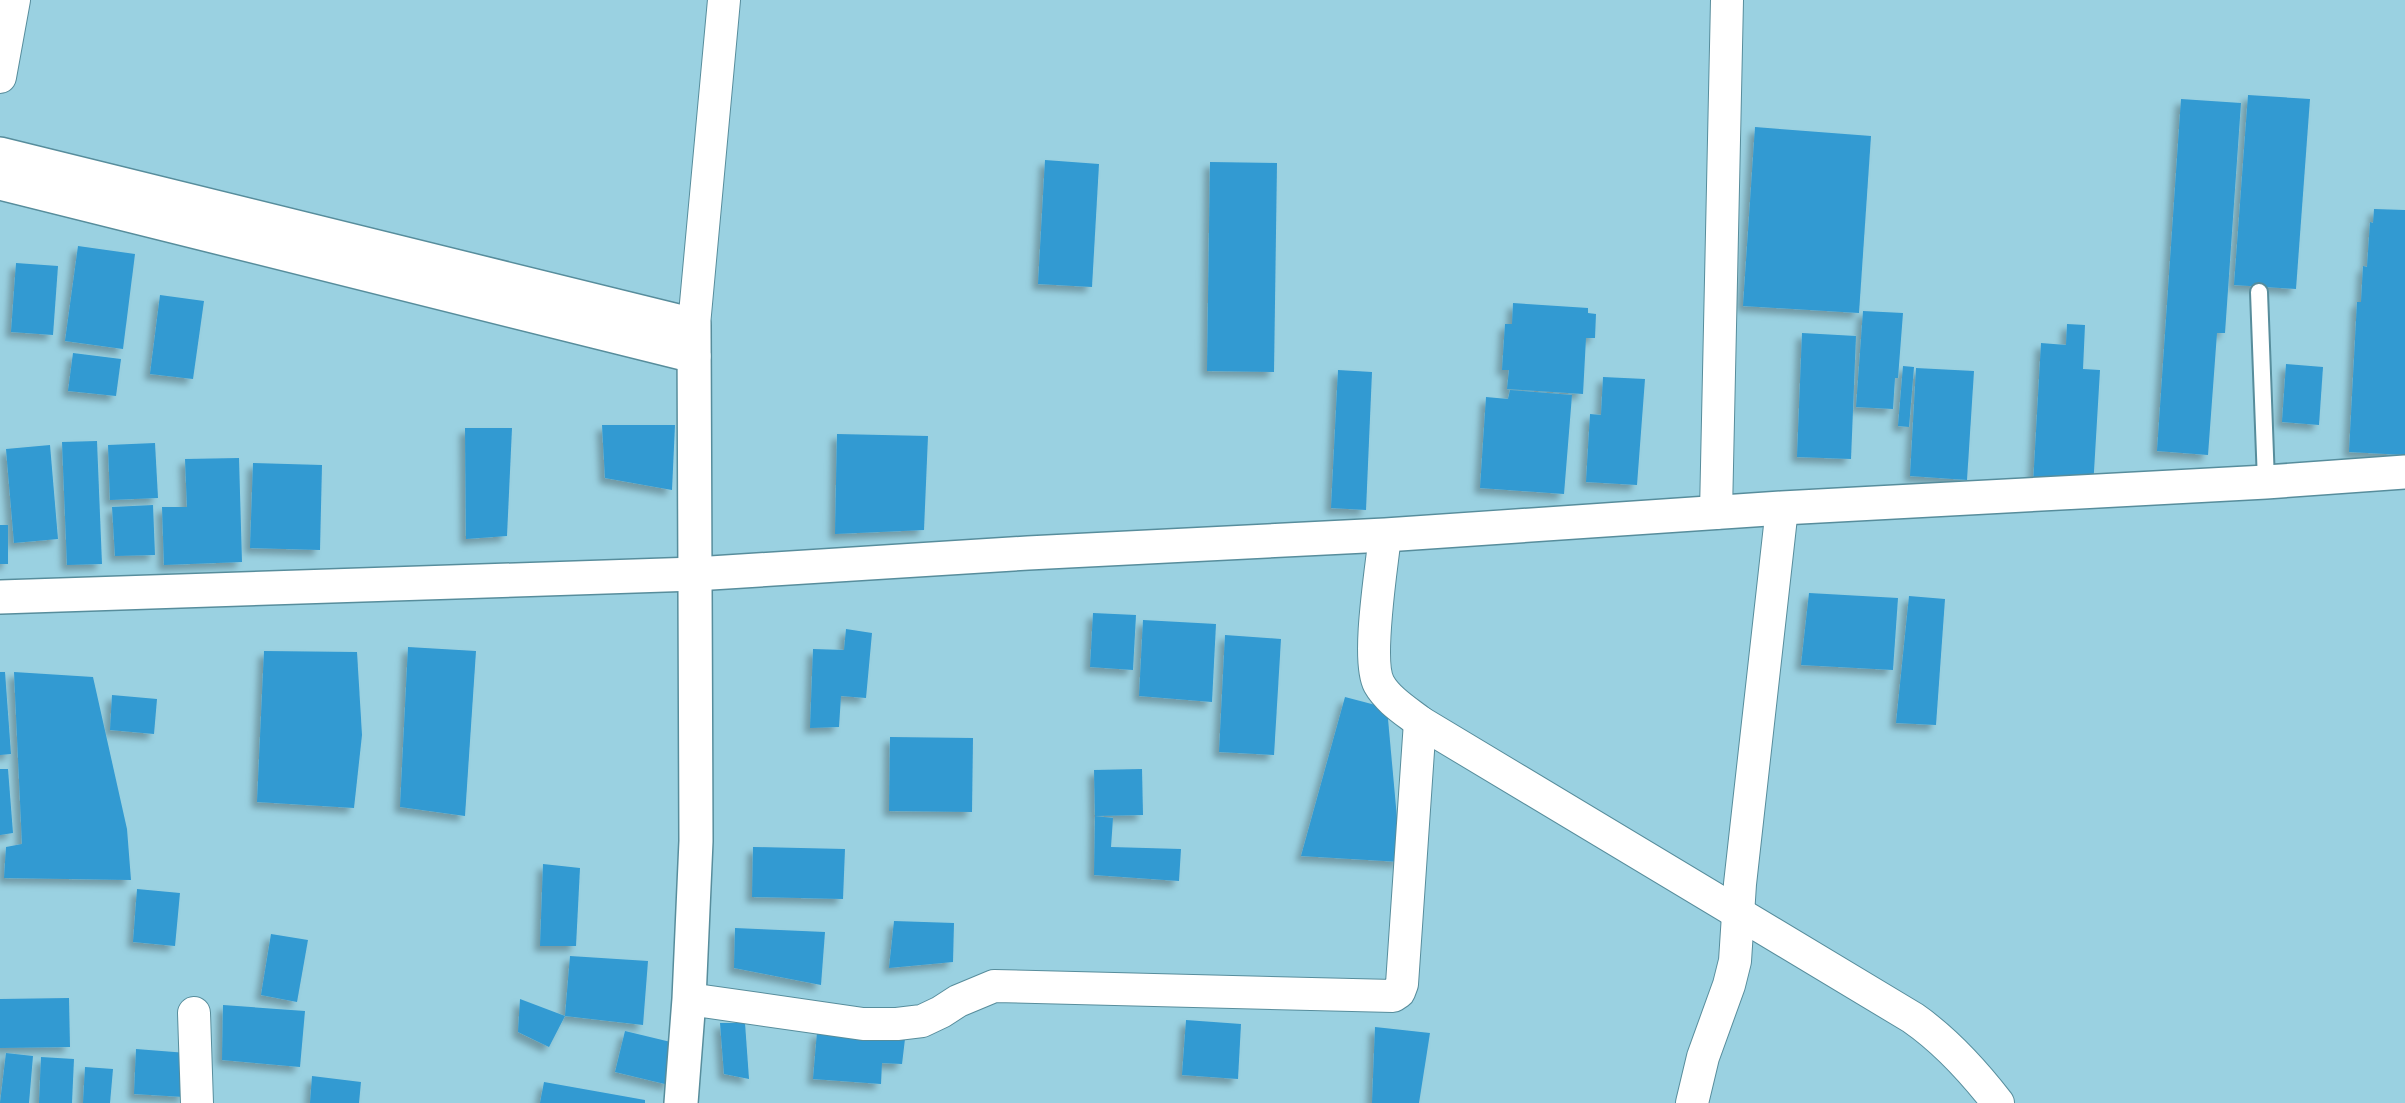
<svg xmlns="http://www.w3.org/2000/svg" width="2405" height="1103" font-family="'Sofia Sans Condensed',sans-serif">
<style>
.building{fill:#329ad2;filter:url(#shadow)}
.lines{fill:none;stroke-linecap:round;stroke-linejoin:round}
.lane-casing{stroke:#578d9c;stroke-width:20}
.street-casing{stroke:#578d9c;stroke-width:34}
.secondary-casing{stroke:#578d9c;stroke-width:36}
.lane{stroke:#fff;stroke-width:16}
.street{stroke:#fff;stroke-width:32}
.secondary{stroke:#fff;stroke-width:33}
</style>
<defs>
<filter id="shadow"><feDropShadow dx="-5.5" dy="5.5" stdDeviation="3" flood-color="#0004"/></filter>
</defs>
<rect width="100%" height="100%" fill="#9ad1e1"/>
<g class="building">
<path d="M2248,95l62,4 -14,190 -62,-4z"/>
<path d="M2181,99l60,4 -16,230h-8l-9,122 -51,-4z"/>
<path d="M1755,127l116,9 -12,177 -116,-7z"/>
<path d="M1045,160l54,4 -7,123 -54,-3z"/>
<path d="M1210,162l67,1 -3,209 -67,-1z"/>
<path d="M2374,209l31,1v245l-56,-3 8,-150h4l2,-36 4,1 3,-45 3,1z"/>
<path d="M78,246l57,8 -12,95 -58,-8z"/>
<path d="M16,263l42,3 -5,69 -42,-3z"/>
<path d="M160,295l44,6 -11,78 -43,-5z"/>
<path d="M1513,303l75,5v5l8,1 -1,24h-9l-3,56 -76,-5 2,-19h-7l3,-46h7z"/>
<path d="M1863,311l40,2 -5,65h-3l-2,31 -37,-2z"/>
<path d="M2067,324l18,1 -2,44 17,1 -7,118 -60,-3 8,-142 25,2z"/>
<path d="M1802,333l54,3 -5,123 -54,-2z"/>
<path d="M73,353l48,6 -5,37 -48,-5z"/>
<path d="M2286,364l37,3 -4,58 -37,-3z"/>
<path d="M1903,366l11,1 -5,60 -11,-1z"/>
<path d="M1916,368l58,3 -7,109 -57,-4z"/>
<path d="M1338,370l34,2 -6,138 -35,-2z"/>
<path d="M1603,377l42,2 -8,106 -51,-3 4,-68 11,1z"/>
<path d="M1510,390l62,5 -8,99 -84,-6 6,-91 22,2z"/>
<path d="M602,425h73l-3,65 -67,-12z"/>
<path d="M465,428h47l-5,108 -41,3z"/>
<path d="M837,434l91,2 -4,94 -89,4z"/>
<path d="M97,441l5,123 -35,1 -5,-123z"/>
<path d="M155,443l3,55 -48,2 -2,-55z"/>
<path d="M50,445l8,94 -44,4 -8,-94z"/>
<path d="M239,458l3,104 -78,3 -2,-58h25l-2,-48z"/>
<path d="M253,463l69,2 -2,85 -70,-2z"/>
<path d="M153,505l2,50 -40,1 -3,-49z"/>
<rect x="0" y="525" width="8" height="39"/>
<path d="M1809,593l89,5 -5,72 -92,-5z"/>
<path d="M1909,596l36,3 -9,126 -40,-2z"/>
<path d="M1093,613l43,2 -3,55 -43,-3z"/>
<path d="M1143,620l73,4 -4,78 -73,-6z"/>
<path d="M846,629l26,4 -6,65 -25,-2 -2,31 -29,1 3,-79 31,1z"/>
<path d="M1225,635l56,4 -7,116 -55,-3z"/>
<path d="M408,647l68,4 -11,165 -65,-9z"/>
<path d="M264,651l93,1 5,83 -8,73 -97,-6z"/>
<path d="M0,672h5l6,82 -11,1z"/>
<path d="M14,672l79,5 34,152 4,51 -127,-2 2,-31 16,-3z"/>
<path d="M112,695l45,4 -3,35 -44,-4z"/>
<path d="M1345,697l42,11 14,154 -100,-6z"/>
<path d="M890,737l83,1 -1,74 -83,-1z"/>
<path d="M0,769h8l5,64 -13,2z"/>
<path d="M1142,769l1,46 -48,1 -1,-46z"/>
<path d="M1095,816l18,2 -2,29 70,2 -2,32 -85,-6z"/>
<path d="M753,847l92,2 -2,50 -91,-2z"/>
<path d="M543,864l37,4 -4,78h-36z"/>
<path d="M137,889l43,4 -5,53 -42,-4z"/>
<path d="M894,921l60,2 -1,39 -64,6z"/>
<path d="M735,928l90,4 -4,53 -87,-17z"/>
<path d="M271,934l37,6 -11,62 -36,-7z"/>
<path d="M570,956l78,5 -5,64 -78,-9 -16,31 -31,-15 2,-33 45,17z"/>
<path d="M69,998l1,49 -70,1v-49z"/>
<path d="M223,1005l82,6 -5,56 -78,-7z"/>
<path d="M1186,1020l55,4 -3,55 -56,-4z"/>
<path d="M720,1023h25l4,56 -25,-5z"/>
<path d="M1375,1027l55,6 -11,70h-47z"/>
<path d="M625,1031l54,13 -10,41 -54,-13z"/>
<path d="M817,1032l88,7 -3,25 -20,-1 -1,21 -68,-5z"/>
<path d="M136,1049l51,4 -3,44 -50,-3z"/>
<path d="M6,1053l27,3 -4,47h-29z"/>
<path d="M41,1057l33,2 -2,44h-33z"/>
<path d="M85,1067l28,2 -3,34h-27z"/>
<path d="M312,1076l49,6 -2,21h-49z"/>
<path d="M544,1082l101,18v3h-105z"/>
</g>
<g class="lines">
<defs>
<path id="lane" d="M2259,292l7,190"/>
<g id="street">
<path d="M0,77l14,-77"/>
<path d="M694,325l30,-325"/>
<path d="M1716,513l11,-513"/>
<path d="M1385,535c-3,31 -19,125 -6,149 9,16 27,27 41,38l493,296c33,23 61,54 85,85"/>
<path d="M689,999l174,25h34l25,-3 19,-9 17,-11 36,-15 399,10 6,-4 3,-8 18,-262"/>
<path d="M194,1013l3,90"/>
<path d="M1692,1103l11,-46 26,-72 6,-24 5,-77 42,-376"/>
</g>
<g id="secondary">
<path d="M0,154l694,171 2,516 -7,158 -8,104"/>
<path d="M0,183l694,173"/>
<path d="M0,597l695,-23 333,-21 357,-18 397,-27 484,-26 139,-10"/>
</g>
</defs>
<use href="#lane" class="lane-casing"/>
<use href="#street" class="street-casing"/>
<use href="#secondary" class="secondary-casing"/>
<use href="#lane" class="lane"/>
<use href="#street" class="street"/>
<use href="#secondary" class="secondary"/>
</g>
</svg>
